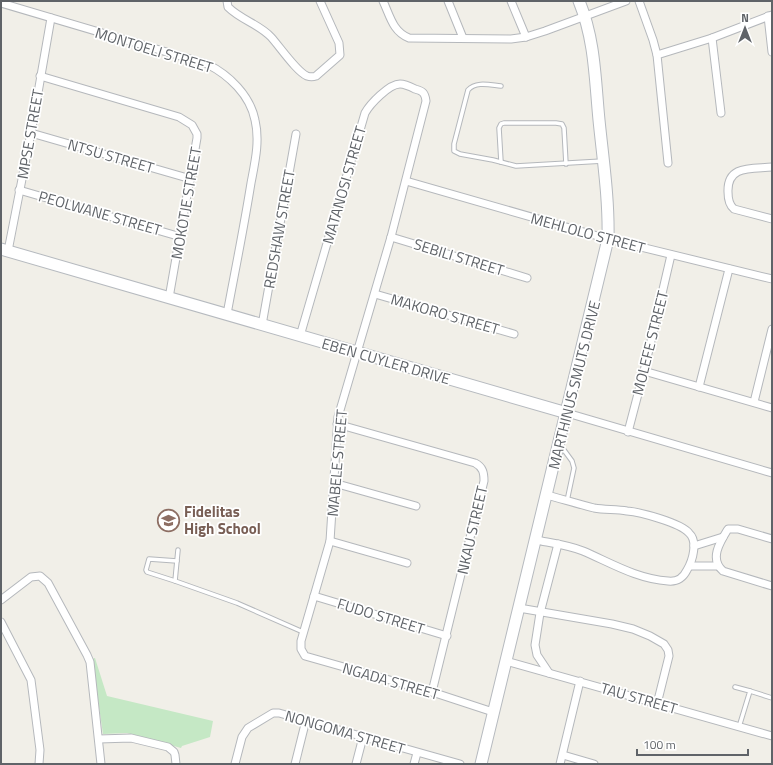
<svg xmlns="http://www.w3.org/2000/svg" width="773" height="765" font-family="'Titillium Web',sans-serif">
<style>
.park{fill:#c5e8c5}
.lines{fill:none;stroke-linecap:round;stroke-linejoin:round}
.lane-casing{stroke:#b5b8bc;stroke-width:5.5}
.street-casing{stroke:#b5b8bc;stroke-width:9}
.secondary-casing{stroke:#b6babf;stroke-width:13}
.lane{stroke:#fff;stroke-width:3.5}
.street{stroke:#fff;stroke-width:7}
.secondary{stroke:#fff;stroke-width:11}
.labels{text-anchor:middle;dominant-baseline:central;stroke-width:3.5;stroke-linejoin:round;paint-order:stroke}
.street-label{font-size:15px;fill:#5f6368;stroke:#fff}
.education-label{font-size:15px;font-weight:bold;fill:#785e54;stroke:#fff;text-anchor:start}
</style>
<rect width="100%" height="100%" fill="#f1efe8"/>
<path class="park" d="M95,658l12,38 106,25 -3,16 -28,9 -1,2 -54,-15 -24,1 -11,-75z"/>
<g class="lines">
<defs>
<g id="lane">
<path d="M501,86c-11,-1 -25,-5 -33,4l-14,54v7l6,3 33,6 23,6 87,-5"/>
<path d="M501,162l-2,-34 2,-4 3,-1h52l6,1 2,4 2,36"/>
<path d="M561,446l11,15 2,7 -7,33"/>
<path d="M178,550l-3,31 62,22 66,29"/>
<path d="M175,581l-28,-9 -1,-2 3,-11 28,2"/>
<path d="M735,687l15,4 -11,36"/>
<path d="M750,691l22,7"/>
</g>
<g id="street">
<path d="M227,1l1,6c13,13 31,17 43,30 9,10 26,35 36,39 3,1 6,1 9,0l24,-21 -1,-12 -19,-42"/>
<path d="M383,1c7,15 10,31 26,37l102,1 15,-2 19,-6 81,-30"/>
<path d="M448,1l15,37"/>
<path d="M511,1l15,36"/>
<path d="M639,1l14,39 4,15 11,108"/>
<path d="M1,3l206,61c22,11 43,31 48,56 5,21 0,42 -4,63 -7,44 -16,88 -24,131"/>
<path d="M768,16l4,36"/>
<path d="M712,38l9,75"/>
<path d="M657,55l55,-17 60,-23"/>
<path d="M40,76l139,41 13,8 5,9v4l-28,160"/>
<path d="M31,133l160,46"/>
<path d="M772,167c-21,2 -45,-2 -44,25 0,7 1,13 6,17l38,10"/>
<path d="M406,181l202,58 164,40"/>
<path d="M19,190l162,47"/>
<path d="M391,237l136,41"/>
<path d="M8,251l23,-118 20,-115"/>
<path d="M375,294l139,40"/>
<path d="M262,325l34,-191"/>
<path d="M300,336l65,-223c5,-9 24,-29 35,-29 5,0 11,3 15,5 8,2 10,4 11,12l-35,136 -53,180 -8,124 -29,100v8l4,7 127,36 61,20"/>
<path d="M644,371l128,37"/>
<path d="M699,387l30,-118"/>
<path d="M754,402l18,-73"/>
<path d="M567,413l205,60"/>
<path d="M337,424l138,39c8,4 9,10 9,18l-52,211"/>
<path d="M628,432l16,-61 27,-116"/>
<path d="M334,483l82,23"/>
<path d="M772,539l-34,-10h-10c-8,13 -19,30 -5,42l49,15"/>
<path d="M536,540c15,3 32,5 47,11 28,12 54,28 85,30 10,1 15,-3 19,-11 6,-10 11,-29 2,-37 -8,-10 -49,-21 -62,-22 -11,-2 -22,-1 -33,-3 -16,-4 -32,-9 -47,-13"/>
<path d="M330,541l77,22"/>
<path d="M694,546l29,-9"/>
<path d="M690,566h27"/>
<path d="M314,596l133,40"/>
<path d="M1,600l30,-23 9,-1 8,7 39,72 3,7 11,102"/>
<path d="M519,608l93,16 21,5 17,7 14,8 4,6 1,6 -12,48"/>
<path d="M1,622l30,58 9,70 -1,14"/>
<path d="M506,661l266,75"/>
<path d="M549,673l-12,-18 -2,-10 5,-32 18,-69"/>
<path d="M99,739l32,-1 37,9 6,5 1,3 1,9"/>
<path d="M563,755l31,9"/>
<path d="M235,764l7,-27 6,-9 25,-15h6l181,51"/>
<path d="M295,764l11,-44"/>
<path d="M356,764l7,-27"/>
<path d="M414,764l3,-11"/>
<path d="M560,764l20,-83"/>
</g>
<g id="secondary">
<path d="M1,249l566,164"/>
<path d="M481,764l127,-525c1,-40 -5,-79 -9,-119 -4,-41 -4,-80 -20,-119"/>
</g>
</defs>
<use href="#lane" class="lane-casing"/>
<use href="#street" class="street-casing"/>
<use href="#secondary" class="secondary-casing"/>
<use href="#lane" class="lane"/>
<use href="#street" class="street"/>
<use href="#secondary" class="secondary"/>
</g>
<defs>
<symbol id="school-ring" viewBox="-11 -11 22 22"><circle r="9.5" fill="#fff" stroke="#8d6e63" stroke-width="1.5"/><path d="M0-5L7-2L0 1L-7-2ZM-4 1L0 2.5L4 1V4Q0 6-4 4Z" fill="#8d6e63"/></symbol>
</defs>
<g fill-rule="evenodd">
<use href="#school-ring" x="156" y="508" width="25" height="25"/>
</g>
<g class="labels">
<g class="street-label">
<text transform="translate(154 50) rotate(17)">MONTOELI STREET</text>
<text transform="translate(30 134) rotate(-80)">MPSE STREET</text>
<text transform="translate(111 156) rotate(16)">NTSU STREET</text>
<text transform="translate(344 185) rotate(-74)">MATANOSI STREET</text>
<text transform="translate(186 203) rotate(-80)">MOKOTJE STREET</text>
<text transform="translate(100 213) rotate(16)">PEOLWANE STREET</text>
<text transform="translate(279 229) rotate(-80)">REDSHAW STREET</text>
<text transform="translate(588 233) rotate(15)">MEHLOLO STREET</text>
<text transform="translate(459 257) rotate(17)">SEBILI STREET</text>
<text transform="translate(445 314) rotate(16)">MAKORO STREET</text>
<text transform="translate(650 343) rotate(-76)">MOLEFE STREET</text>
<text transform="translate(386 361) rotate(16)">EBEN CUYLER DRIVE</text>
<text transform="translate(574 385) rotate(-76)">MARTHINUS SMUTS DRIVE</text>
<text transform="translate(337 463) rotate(-85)">MABELE STREET</text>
<text transform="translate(472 530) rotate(-77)">NKAU STREET</text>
<text transform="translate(381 616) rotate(17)">FUDO STREET</text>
<text transform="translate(391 681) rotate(16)">NGADA STREET</text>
<text transform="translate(639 698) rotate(16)">TAU STREET</text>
<text transform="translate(345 732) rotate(16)">NONGOMA STREET</text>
</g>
<g class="education-label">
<text x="184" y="511">Fidelitas<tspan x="184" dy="17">High School</tspan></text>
</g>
</g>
<rect width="773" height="765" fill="none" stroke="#5f6368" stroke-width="4"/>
<g transform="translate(745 28)" stroke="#ffffff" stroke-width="3" paint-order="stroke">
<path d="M0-3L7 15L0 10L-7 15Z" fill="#5f6368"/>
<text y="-6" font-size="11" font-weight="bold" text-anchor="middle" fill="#5f6368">N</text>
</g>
<path d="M637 749v6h111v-6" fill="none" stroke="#5f6368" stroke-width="2"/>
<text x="643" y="749" font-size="12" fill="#5f6368" stroke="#ffffff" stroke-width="3" paint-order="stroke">100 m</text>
</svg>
